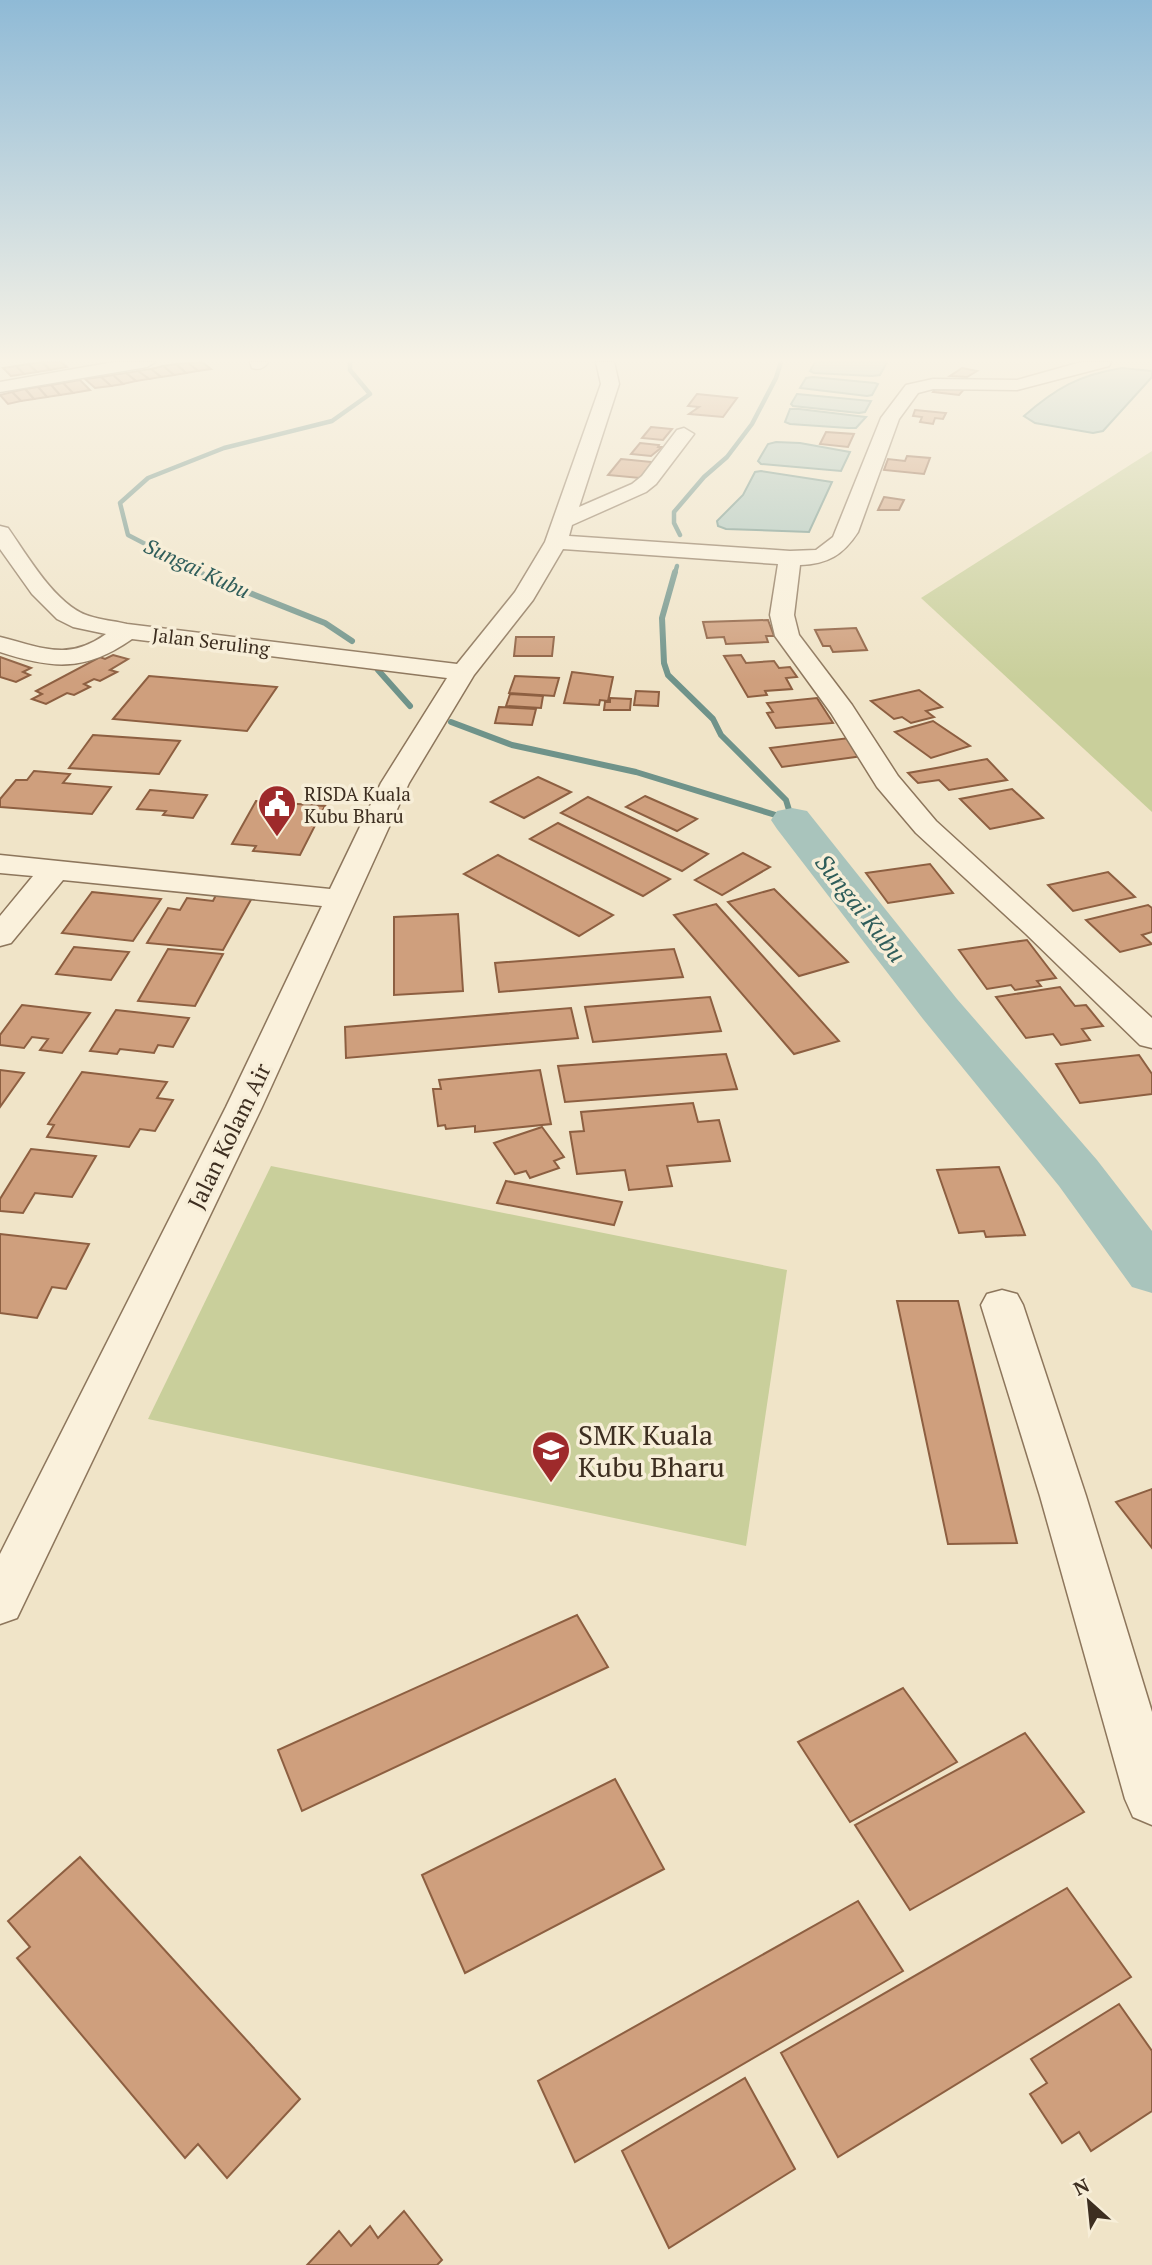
<svg xmlns="http://www.w3.org/2000/svg" width="1152" height="2265" font-family="'PT Serif',serif">
<style>
.green{fill:#c9cf9b}
.water{fill:#a9c4bc;stroke:#6f938a;stroke-width:2}
.lines{fill:none;stroke-linecap:round;stroke-linejoin:round}
.stream-far1{stroke:#6f938a;stroke-width:4.5}
.stream{stroke:#6f938a;stroke-width:6}
.river{fill:#a9c4bc;fill-rule:evenodd}
.building{fill:#cf9f7d;stroke:#8d5f41;stroke-width:2}
.minor-casing{stroke:#8d765c;stroke-width:3}
.minor{fill:#faf1dc;fill-rule:evenodd}
.labels{text-anchor:middle;dominant-baseline:central;stroke-width:7;stroke-linejoin:round;paint-order:stroke}
.far-street-label{font-size:19px;fill:#3d2e20;stroke:#f7eed8}
.far-poi-label{font-size:19px;fill:#3d2e20;stroke:#f7eed8;text-anchor:start}
.far-water-label{font-size:21px;font-style:italic;fill:#2f5d5a;stroke:#f7eed8}
.street-label{font-size:23px;fill:#3d2e20;stroke:#f7eed8}
.water-label{font-size:24px;font-style:italic;fill:#2f5d5a;stroke:#f7eed8}
.near-poi-label{font-size:28px;fill:#3d2e20;stroke:#f7eed8;text-anchor:start}
</style>
<rect width="100%" height="100%" fill="#f0e4c8"/>
<g class="green">
<path d="M1152,451v361l-231,-214z"/>
<path d="M271,1166l516,104 -41,276 -598,-127z"/>
</g>
<g class="water">
<path d="M815,362h72l-7,13 -8,1 -58,-3 -4,-2z"/>
<path d="M1122,368l30,3v6l-49,54 -10,2 -58,-10 -11,-7c32,-28 55,-41 98,-48z"/>
<path d="M813,377l62,6 3,1 -6,11 -5,1 -67,-8 6,-10z"/>
<path d="M797,394l74,7 -6,11 -6,1 -66,-7 -2,-2z"/>
<path d="M790,409h9l67,8 -10,11h-8l-58,-4 -5,-2z"/>
<path d="M776,442l24,1 50,9 -9,19 -80,-7 -3,-3 10,-17z"/>
<path d="M761,471l71,11 -23,50 -83,-3 -8,-3 -1,-5 26,-26 12,-23z"/>
</g>
<g class="lines">
<g class="stream-far1">
<path d="M680,535l-6,-12v-11l30,-35 23,-20 25,-33 24,-46 5,-16"/>
<path d="M201,573l-73,-38 -8,-32 28,-25 76,-30 108,-27 38,-27 -20,-24v-8"/>
<path d="M675,573l2,-7"/>
</g>
<g class="stream">
<path d="M197,572l128,51 27,18"/>
<path d="M675,572l-13,46 2,45 4,12 45,44 8,16 65,65 6,20"/>
<path d="M378,670l32,36"/>
<path d="M451,722l61,23 124,27 156,48"/>
</g>
<path class="river" d="M792,808l15,3 150,188 140,161 55,71v62l-20,-6 -73,-101 -136,-167 -146,-190 -6,-9 6,-9z"/>
</g>
<g class="building">
<path d="M42,362h19l6,5 -17,3z"/>
<path d="M42,362l8,8 -13,2 -9,-8z"/>
<path d="M202,362l9,7 -13,2 -10,-8z"/>
<path d="M188,363l10,8 -12,2 -10,-9z"/>
<path d="M28,364l9,8 -13,2 -8,-8z"/>
<path d="M176,364l10,9 -12,2 -11,-9z"/>
<path d="M16,366l8,8 -13,2 -8,-8z"/>
<path d="M163,366l11,9 -13,2 -10,-8z"/>
<path d="M962,368l15,3 -10,6 -17,-1z"/>
<path d="M151,369l10,8 -12,2 -11,-8z"/>
<path d="M138,371l11,8 -13,2 -10,-8z"/>
<path d="M126,373l10,8 -13,3 -10,-9z"/>
<path d="M113,375l10,9 -12,2 -10,-9z"/>
<path d="M101,377l10,9 -16,2 -10,-9z"/>
<path d="M80,380l10,10 -17,3 -10,-10z"/>
<path d="M63,383l10,10 -13,2 -9,-10z"/>
<path d="M939,384l27,3 -7,8 -26,-3z"/>
<path d="M51,385l9,10 -13,2 -9,-10z"/>
<path d="M38,387l9,10 -13,2 -9,-10z"/>
<path d="M25,389l9,10 -13,2 -9,-9z"/>
<path d="M12,392l9,9 -13,3 -8,-9z"/>
<path d="M697,394l40,4 -14,19 -34,-3 10,-7 -11,-1z"/>
<path d="M915,410l31,3 -3,6 -8,-1 -2,6 -13,-2 2,-5 -9,-1z"/>
<path d="M651,427l21,2 -9,11 -21,-2z"/>
<path d="M826,432l28,2 -6,13 -28,-3z"/>
<path d="M640,443l19,2 -1,2h4l-11,9 -20,-2z"/>
<path d="M907,456l23,2 -6,16 -40,-4 4,-11 17,2z"/>
<path d="M621,459l31,3 -12,16 -32,-3z"/>
<path d="M884,497l20,3 -5,10h-21z"/>
<path d="M768,620l6,16h-8l2,6 -42,2 -2,-7 -17,1 -4,-16z"/>
<path d="M856,628l11,22 -34,2 -3,-6h-7l-8,-16z"/>
<path d="M516,637h38l-2,19h-38z"/>
<path d="M113,655l15,4 -18,11 7,2 -17,9 -6,-2 -10,5 6,3 -16,8 -7,-2 -21,11 -14,-5 10,-5 -6,-3 64,-34 5,2z"/>
<path d="M741,655l5,8 28,-2 5,7 11,-1 7,10 -11,1 6,11 -27,2 2,4 -19,2 -24,-41z"/>
<path d="M0,657l31,11 -8,4 7,3 -14,7 -16,-5z"/>
<path d="M572,672l41,5 -5,24 -8,-1 -1,5 -35,-2z"/>
<path d="M149,676l128,11 -30,44 -134,-12z"/>
<path d="M515,676l44,2 -5,18 -45,-3z"/>
<path d="M919,690l23,17 -16,4 8,6 -23,6 -9,-6 -8,2 -23,-18z"/>
<path d="M636,691l23,1 -1,14 -24,-1z"/>
<path d="M510,694l33,2 -2,12 -35,-2z"/>
<path d="M610,698l21,1 -1,11h-26l1,-8h5z"/>
<path d="M817,698l16,25 -57,5 -9,-15 6,-1 -6,-9z"/>
<path d="M499,707l37,2 -4,16 -37,-2z"/>
<path d="M933,721l37,25 -39,12 -36,-26z"/>
<path d="M93,735l87,6 -21,33 -90,-6z"/>
<path d="M849,738l14,18 -81,11 -12,-19z"/>
<path d="M987,759l20,21 -58,10 -10,-10 -21,3 -10,-10z"/>
<path d="M34,771l36,3 -7,9 48,4 -19,27 -92,-7v-8l16,-19h11z"/>
<path d="M538,777l33,15 -47,26 -33,-16z"/>
<path d="M1012,789l31,29 -53,11 -30,-30z"/>
<path d="M150,790l57,5 -14,23 -30,-3 3,-4 -29,-2z"/>
<path d="M645,796l52,23 -20,12 -51,-24z"/>
<path d="M588,797l120,57 -26,17 -121,-58z"/>
<path d="M256,801l69,5 -25,49 -47,-4 3,-5 -24,-2z"/>
<path d="M558,823l112,56 -27,17 -113,-57z"/>
<path d="M743,853l27,14 -48,28 -27,-15z"/>
<path d="M498,855l115,60 -34,21 -115,-62z"/>
<path d="M930,864l23,29 -65,10 -22,-30z"/>
<path d="M1108,872l27,25 -62,14 -25,-26z"/>
<path d="M774,889l74,73 -49,14 -71,-74z"/>
<path d="M92,892l69,7 -28,42 -71,-8z"/>
<path d="M217,893l36,3 -30,54 -76,-7 21,-35 12,2 7,-12 26,3z"/>
<path d="M716,904l123,137 -45,13 -120,-139z"/>
<path d="M1148,905l4,3v24l-10,3 10,9 -32,8 -34,-32z"/>
<path d="M458,914l5,77 -69,4v-78z"/>
<path d="M1027,940l29,38 -19,3 4,5 -26,4 -4,-5 -24,4 -28,-39z"/>
<path d="M74,947l55,5 -18,28 -55,-6z"/>
<path d="M168,949l55,5 -28,52 -57,-5z"/>
<path d="M674,949l9,28 -184,15 -4,-29z"/>
<path d="M1060,987l15,19 11,-1 17,21 -21,3 8,11 -29,5 -8,-11 -27,4 -30,-41z"/>
<path d="M710,997l11,34 -128,11 -8,-35z"/>
<path d="M22,1005l68,8 -28,40 -22,-3 8,-11 -16,-2 -8,11 -24,-3v-10z"/>
<path d="M571,1008l7,30 -232,20 -1,-31z"/>
<path d="M116,1010l73,8 -16,29 -15,-2 -4,8 -34,-4 -3,5 -27,-3z"/>
<path d="M726,1054l11,35 -172,13 -7,-36z"/>
<path d="M1139,1055l13,19v20l-72,9 -24,-39z"/>
<path d="M0,1070l24,3 -24,34z"/>
<path d="M540,1070l11,54 -76,8v-6l-29,3 -1,-4 -7,1 -5,-37h8l-2,-9z"/>
<path d="M82,1072l85,10 -10,16 16,2 -18,31 -15,-2 -11,18 -82,-10 7,-12 -6,-1z"/>
<path d="M693,1103l5,19 21,-2 11,41 -63,5 5,20 -43,4 -4,-20 -48,4 -7,-42 14,-1 -3,-19z"/>
<path d="M542,1127l22,30 -10,4 5,7 -29,10 -4,-7 -11,3 -21,-31z"/>
<path d="M31,1149l65,7 -24,41 -37,-4 -12,20 -23,-2v-12z"/>
<path d="M999,1167l26,68 -39,2 -2,-6 -25,2 -22,-63z"/>
<path d="M506,1181l116,21 -8,23 -117,-22z"/>
<path d="M0,1234l89,10 -23,45 -14,-2 -15,31 -37,-5z"/>
<path d="M897,1301h61l59,242 -69,1z"/>
<path d="M1152,1489v59l-36,-46z"/>
<path d="M577,1615l31,52 -306,144 -24,-61z"/>
<path d="M903,1688l54,74 -107,60 -52,-80z"/>
<path d="M1025,1733l59,79 -174,98 -55,-85z"/>
<path d="M615,1779l49,90 -199,104 -43,-98z"/>
<path d="M80,1857l220,242 -73,79 -29,-34 -13,14 -168,-200 13,-11 -22,-26z"/>
<path d="M1067,1888l64,89 -293,180 -57,-104z"/>
<path d="M858,1901l45,70 -328,191 -37,-81z"/>
<path d="M1119,2004l33,47v60l-61,40 -12,-19 -17,11 -32,-49 17,-11 -16,-24z"/>
<path d="M745,2078l50,91 -126,79 -47,-97z"/>
<path d="M404,2211l38,49 -5,5h-130l32,-34 12,15 19,-20 8,12z"/>
</g>
<g class="lines">
<defs>
<g id="minor">
<path d="M114,362h41l-8,5 -147,25v-10z"/>
<path d="M250,362h18c-4,7 -9,8 -16,6z"/>
<path d="M596,362h18l5,22 -40,123 53,-23 10,-8 35,-46 7,-2 10,6 -38,50 -10,8 -74,33 -3,11 221,15 26,-1 17,-13 48,-119 25,-33 27,-6 84,1 64,-18h30l-2,4 -92,24 -84,-1 -15,4 -19,26 -41,113c-15,23 -30,32 -58,33l-6,50 5,20 53,70 46,71 38,45 216,197v30l-12,-3 -114,-111 -110,-101 -39,-46 -46,-74 -56,-77 -5,-21 8,-51 -215,-15 -30,51 -59,75 -65,108 -147,324 -245,511 -17,6v-70l226,-447 96,-201 -259,-26 -52,63 -11,3v-30l33,-40 -33,-3v-18l330,34 51,-106 66,-105 -315,-39c-47,33 -80,30 -132,13v-15c42,10 67,25 106,-3l-33,-7 -16,-8 -25,-25 -32,-45v-23l8,2c19,27 48,78 81,88 12,4 26,5 38,8l330,40 58,-72 30,-50 56,-158z"/>
<path d="M1002,1290l15,4 6,11 63,191 66,216v113l-19,-8 -8,-18 -85,-303 -59,-191 6,-11z"/>
</g>
</defs>
<use href="#minor" class="minor-casing"/>
<use href="#minor" class="minor"/>
</g>
<linearGradient id="sky" x2="0" y2="1"><stop stop-color="#8fbad6"/><stop offset="0.53" stop-color="#f8f3e6"/><stop offset="1" stop-color="#f8f3e6" stop-opacity="0"/></linearGradient>
<rect width="1152" height="680" fill="url(#sky)"/>
<defs>
<symbol id="civic-pin" viewBox="-11 -11 22 30"><path d="M0 17L-7.5 6A9.5 9.5 0 1 1 7.5 6Z" fill="#9e2a2b" stroke="#f7eed8"/><path d="M-.6-6.5H3V-4.5H.6V-3L4-1V1h2V6H-6V1h2V-1L-.6-3ZM-1.2 2.5V6h2.4V2.5Z" fill="#fff"/></symbol>
<symbol id="school-pin" viewBox="-11 -11 22 30"><path d="M0 17L-7.5 6A9.5 9.5 0 1 1 7.5 6Z" fill="#9e2a2b" stroke="#f7eed8"/><path d="M0-5L7-2L0 1L-7-2ZM-4 1L0 2.5L4 1V4Q0 6-4 4Z" fill="#fff"/></symbol>
</defs>
<g fill-rule="evenodd">
<use href="#civic-pin" x="255" y="782" width="44" height="60"/>
<use href="#school-pin" x="529" y="1428" width="44" height="60"/>
</g>
<g class="labels">
<g class="far-street-label">
<text transform="translate(211 641) rotate(7)">Jalan Seruling</text>
</g>
<g class="far-poi-label">
<text x="304" y="793">RISDA Kuala<tspan x="304" dy="22">Kubu Bharu</tspan></text>
</g>
<g class="far-water-label">
<text transform="translate(197 568) rotate(25)">Sungai Kubu</text>
</g>
<g class="street-label">
<text transform="translate(229 1136) rotate(-64)">Jalan Kolam Air</text>
</g>
<g class="water-label">
<text transform="translate(861 908) rotate(52)">Sungai Kubu</text>
</g>
<g class="near-poi-label">
<text x="578" y="1434">SMK Kuala<tspan x="578" dy="32">Kubu Bharu</tspan></text>
</g>
</g>
<g transform="translate(1089 2202) rotate(333)" stroke="#f7eed8" stroke-width="5" paint-order="stroke">
<path d="M0-5L12 26L0 18L-12 26Z" fill="#3d2e20"/>
<text y="-10" font-size="19" font-weight="bold" text-anchor="middle" fill="#3d2e20">N</text>
</g>
</svg>
